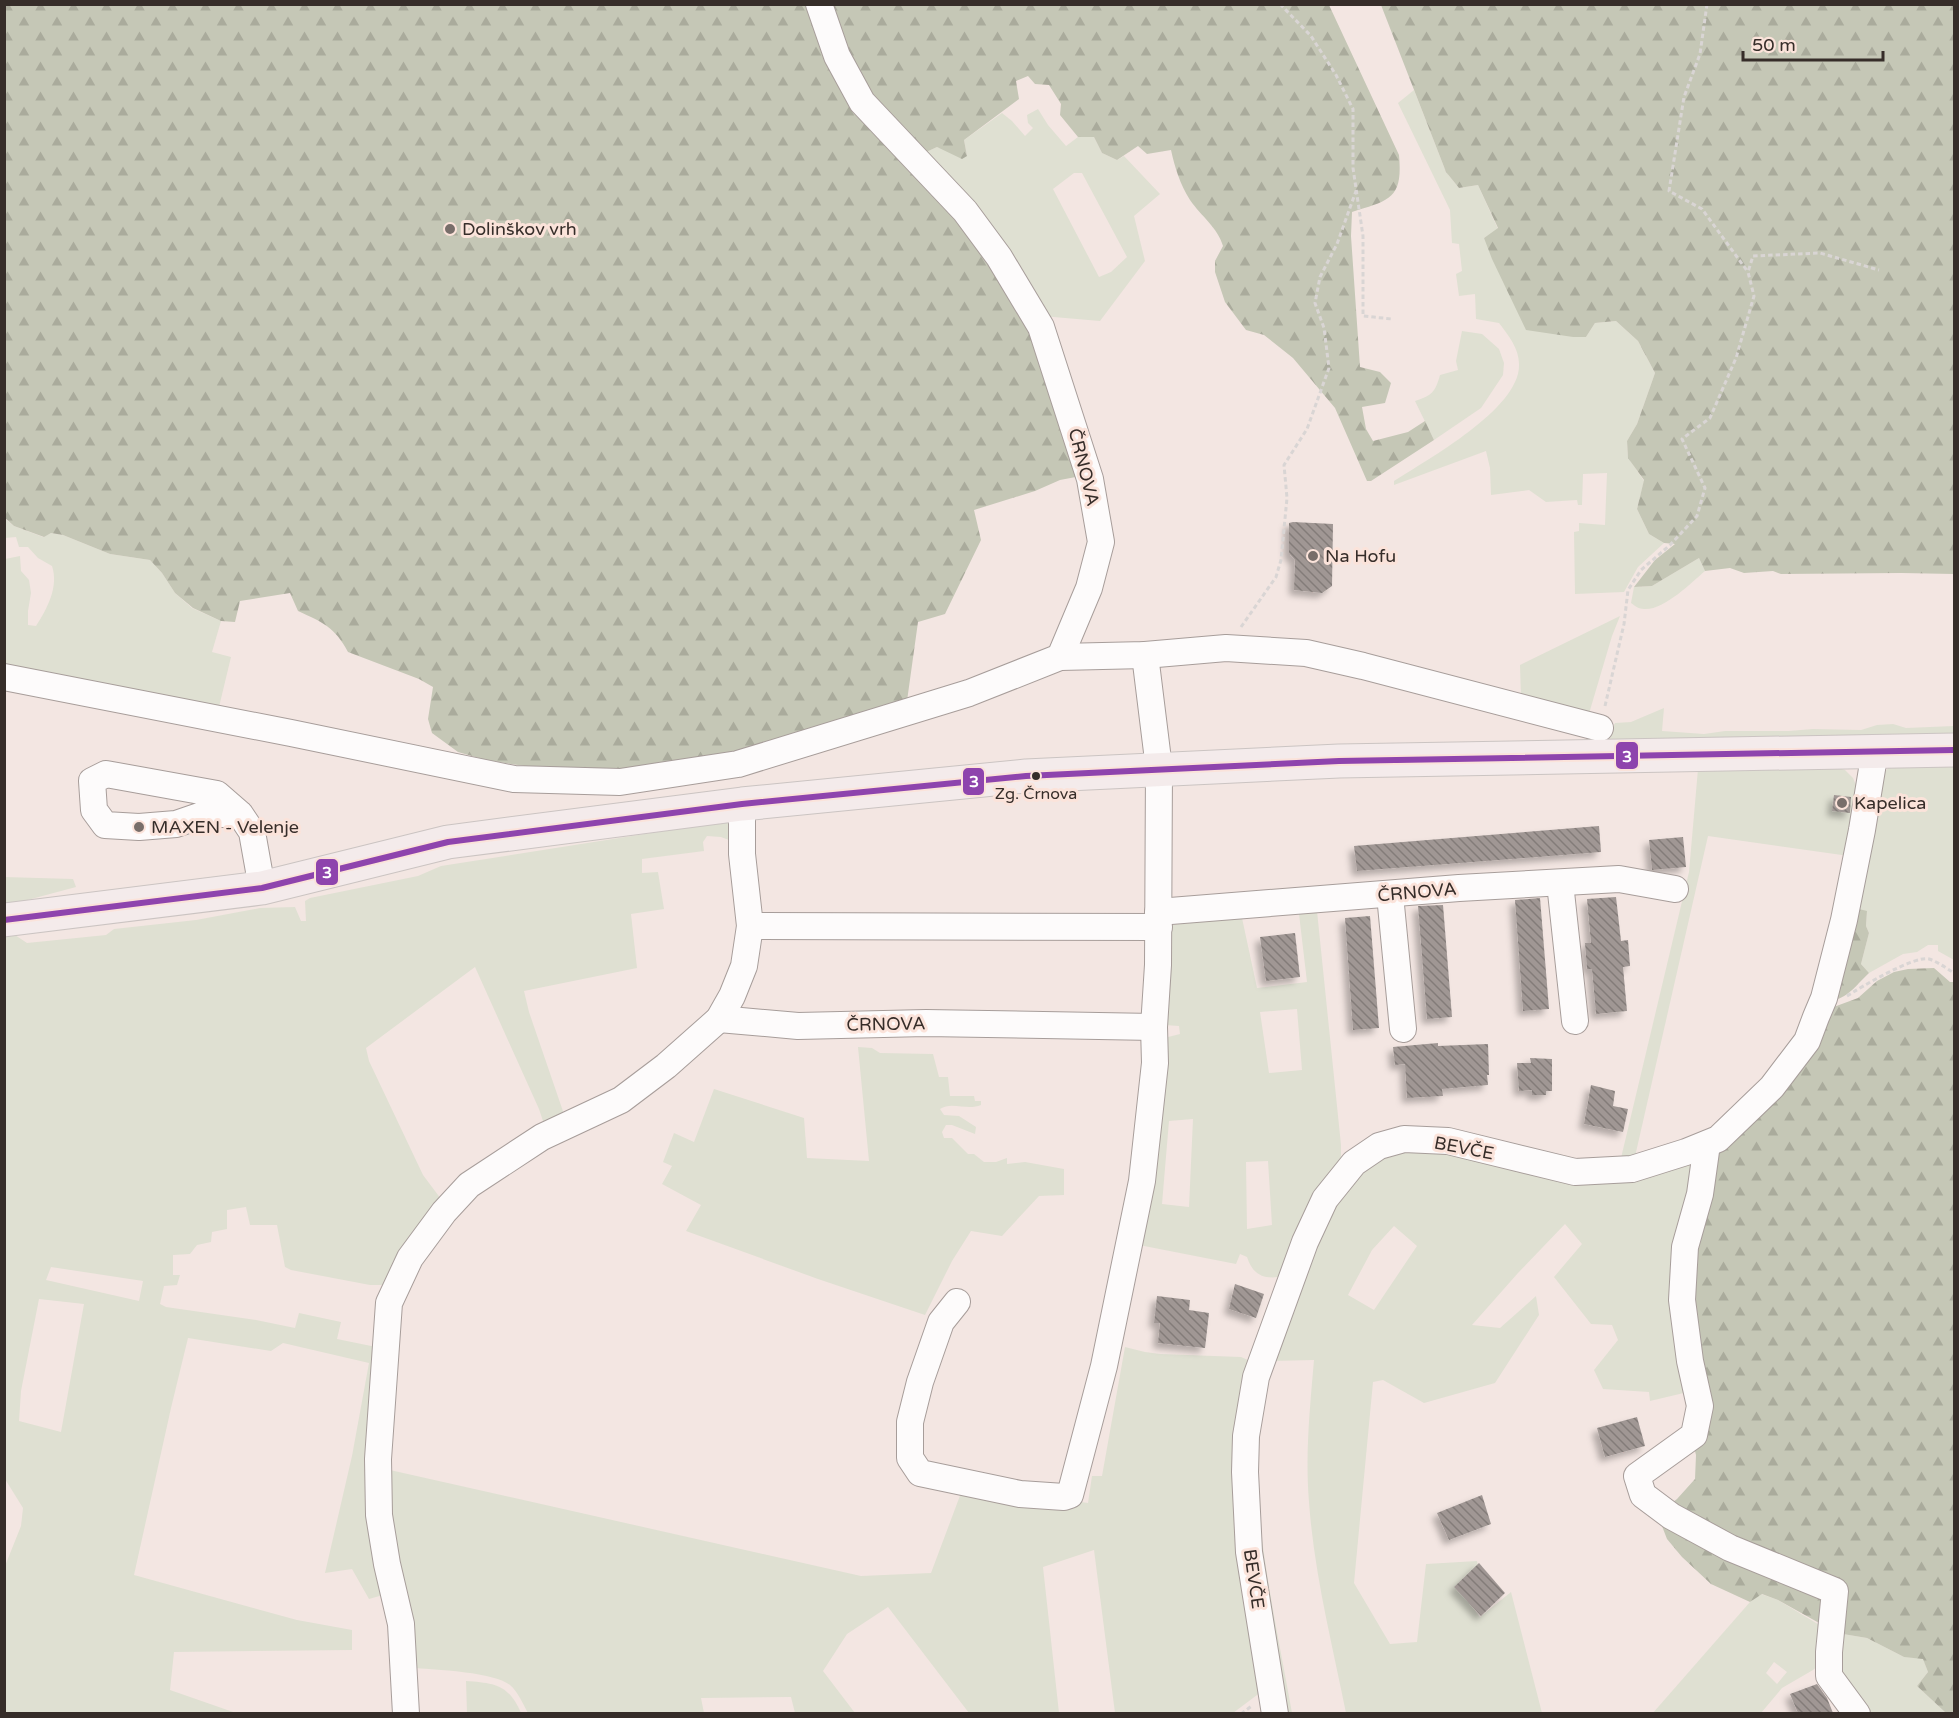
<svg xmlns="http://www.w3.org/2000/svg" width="1959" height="1718" font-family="'Varela Round',sans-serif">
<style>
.green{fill:#dfe0d2;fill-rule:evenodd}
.forest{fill:url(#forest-firs)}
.building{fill:url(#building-back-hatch);filter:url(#shadow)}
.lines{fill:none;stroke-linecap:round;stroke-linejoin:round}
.minor-casing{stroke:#a79d9a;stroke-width:28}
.major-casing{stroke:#cbc4c2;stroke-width:35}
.path{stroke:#d9d5d4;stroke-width:3;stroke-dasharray:4.5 3;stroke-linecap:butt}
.minor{stroke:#fdfbfb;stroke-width:26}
.major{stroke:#f4ebeb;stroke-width:33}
.bus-1-casing{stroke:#fbe3da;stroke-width:10}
.bus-1{stroke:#8e44ad;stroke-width:6}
.poi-dot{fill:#786e6a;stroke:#fbe3da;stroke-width:2}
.bus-dot{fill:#362d29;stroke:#fbe3da;stroke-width:2}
.labels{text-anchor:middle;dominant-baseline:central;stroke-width:6;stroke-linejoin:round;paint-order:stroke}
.bus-label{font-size:16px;fill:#362d29;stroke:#fbe3da}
.poi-label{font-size:18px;fill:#362d29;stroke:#fbe3da;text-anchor:start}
.street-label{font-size:18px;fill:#362d29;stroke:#fbe3da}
.line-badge{stroke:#fbe3da;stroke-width:2}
.badge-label{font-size:16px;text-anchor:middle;font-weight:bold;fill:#fff}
</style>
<defs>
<pattern id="forest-firs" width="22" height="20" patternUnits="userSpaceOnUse" patternTransform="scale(1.5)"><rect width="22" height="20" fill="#c5c7b6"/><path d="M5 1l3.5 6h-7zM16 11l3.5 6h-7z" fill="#aaab9c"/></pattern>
<pattern id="building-back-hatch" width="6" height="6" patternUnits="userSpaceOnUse" patternTransform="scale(1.5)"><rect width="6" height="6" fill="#a09794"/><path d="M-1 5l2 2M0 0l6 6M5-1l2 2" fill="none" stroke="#837c79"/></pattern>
<filter id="shadow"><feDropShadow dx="-5" dy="5" stdDeviation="3" flood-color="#0004"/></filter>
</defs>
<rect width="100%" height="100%" fill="#f3e6e2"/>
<g class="green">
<path d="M1414,90l32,82 13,16 19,-3 20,44 -14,9 89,99h13l9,-14 21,-2 22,20 17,32 -18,51 -10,17 1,16 16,24 -7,28 12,25 15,9 -26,24 -14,25 -49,2 -1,-62 5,-1v-8l26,2 2,-52 -24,1 -1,31h-4l-1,-5 -31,2 -17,-12 -38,5 -1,-27 -4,-17 -92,34v-4c34,-22 127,-73 125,-117 0,-16 -11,-29 -20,-41l-23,-4 -1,-25 -16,2 -3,-22 6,-3 -3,-27 -7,-1 -2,-33 -52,-107z"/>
<path d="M1038,109l10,16 18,21 12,-9h16l8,16 15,7 7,-4 36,38 -26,22 11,45 -45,60 -58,-5 -120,-162 15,-7 30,9 -3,-16 38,-27 10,8 13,15 8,-8 -5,-5 -1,-8zM1074,173h8l45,84 -16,15 -12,5 -46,-88z"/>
<path d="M1462,331l20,3 17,15 5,14 -1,12 -22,33 -47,32 -19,-39c17,-6 20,-8 25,-26l18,-5 -2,-9z"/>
<path d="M4,518l10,8 29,11 8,-4 12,2 47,19 40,6 12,13 13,20 17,15 29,13 -9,31 19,5 -12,50 -214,-42v-106l15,-3 1,15 8,9 2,13 -3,18v14l8,1c11,-17 23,-39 16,-60l-14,-8 -10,-11h-9l-3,-10 -11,1z"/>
<path d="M1699,558l6,13c-14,12 -42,40 -61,38 -5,0 -9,-3 -13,-6l3,-16 18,-1z"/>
<path d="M1620,616l-8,20 -24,81 -67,-20 -1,-32z"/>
<path d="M1664,708l-2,23 42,3 21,-3h64l24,-2 48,1 16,-5 16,-1 13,4 48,-2v11l-338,8 -14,-12 8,-1 5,-9 16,-1z"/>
<path d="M1954,762v198l-16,-9v-6h-10l-11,7 -14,2 -34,19 -8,-9 8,-31 -3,-7 1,-14 -12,-4 29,-135 5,-6z"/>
<path d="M1824,764l21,6 8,8 6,14 -10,64 -141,-20 -74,325 -13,-3 68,-286 9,-103z"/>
<path d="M727,821l6,4 3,10 -7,5 -8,-3 -14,-1 -4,6 1,9 -62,8v14l16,-1 6,37 -33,5 6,54 -113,23 5,21 37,108 -20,10 -7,-21 -64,-142 -109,81 3,13 54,114 21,28 -55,82h-19l-79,-15 -6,-3 -8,-42h-27l-4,-18 -19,3v19l-15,3 -1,10 -14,3 -7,9 -17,1v20h7l-3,10 -13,1 -4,18 6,3 90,13 39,8 4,-15 42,9 -4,17 44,9 9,245 -21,6 -17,-30 -27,4 27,-117 17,-93 -86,-20 -12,8 -83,-13 -17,70 -37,167 163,45 55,10v20l-178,2 -4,38 66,23h-231v-147l16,-40 2,-18 -18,-29v-542l10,-2 12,8 79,-8 8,-6 82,-9 64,-12 35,-1 6,14h5l-1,-20 5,-3 108,-22 23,-10zM51,1267l92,14 -4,20 -93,-21zM39,1299l45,5 -23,128 -42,-11 2,-30z"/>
<path d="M4,877l69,2 3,8 -71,19z"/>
<path d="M1317,911l24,234v17l-57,114c-19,4 -31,0 -37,-19l-7,-3 -4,10 -97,-19 25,-207 16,-4 -1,-8 -14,-1 6,-100 71,-7 15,70 50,-6 -8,-68zM1297,1009l5,61 -33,3 -9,-61zM1193,1119l-4,88 -27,-3 7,-83zM1268,1161l4,64 -25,4 -1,-67z"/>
<path d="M858,1047l14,1 8,5 53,1 6,23h9l2,19h24l1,5h6v4c-14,6 -29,-4 -41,4l4,6 15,1 17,11 -1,7 -23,-9h-6l-4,7 2,6h8l16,16h6l10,8h12l11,-4v6l18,-2 39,7v26l-25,1 -37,40 -31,-5 -19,30 -27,54 -107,-36 -132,-48 15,-26 -39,-21 10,-18 -9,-4 11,-29 20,9 20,-53 90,29 3,40 62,3z"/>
<path d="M1416,1149l73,11 201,1 8,6 -10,225 -38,9 -1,-9 -46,-3 -9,-19 24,-30 -6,-15 -21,-1 -37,-47 28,-33 -17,-20 -47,49 -46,52 28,3 36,-32 3,19 -44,68 -71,20 -41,-23 -10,2 -19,201 36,61 27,-2 9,-78 51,-3 1,5 -21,21 23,30 31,-25 31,121h-196c-14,-70 -32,-140 -37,-211 -4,-48 1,-95 5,-142l-43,1c-6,36 -17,76 -15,113 4,80 22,160 36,239h-11l-26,-161v-139l26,-95 66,-137 36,-24zM1394,1226l23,20 -43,64 -26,-15 24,-45z"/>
<path d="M1125,1347l20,5 15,2 81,3 7,3 2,9 11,323 -28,21h-118l-21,-163 -51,17 16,146h-90l-81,-106 -41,27 -24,37 32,42h-60l-4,-16 -90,1 3,15h-176c-5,-9 -10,-21 -18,-28 -17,-13 -71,-15 -94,-17l-5,-7 -30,-193 480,108 70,-3 33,-88 124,18 4,-27h10z"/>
<path d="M1761,1594l17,6 48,29 -7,36 -6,5 -31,18 -21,25 -109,1 98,-112zM1774,1662l13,10 -10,12 -11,-11z"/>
<path d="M1837,1633l30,5 37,19 19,1 5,14 -11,14 29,27h-85l-24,-48z"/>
<path d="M466,1681c29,2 43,4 55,32h-54z"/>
</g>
<g class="forest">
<path d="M4,5h804l109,163 115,155 49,153 -21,4 -25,11 -61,19 7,30 -36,74 -27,8 -11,79 -107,38 -174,34 -95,-6 -45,-7 -28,-8 -26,-19 -4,-14 5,-32 -14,-8 -71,-27c-13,-25 -26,-30 -50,-41l-8,-18 -50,8 -5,21 -14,-1 -28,-13 -18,-15 -13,-20 -12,-13 -40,-6 -47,-19 -12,-2 -7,4 -30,-11 -9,-8z"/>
<path d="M826,5h503l70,150c4,44 -9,45 -47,57l-1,24 9,131 20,5 11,11 -6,20 -23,4 4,22 7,12 35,-9 17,-11 9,19 -63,41h-4l-32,-73 -42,-50 -29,-23 -18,-5 -21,-28 -10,-30v-11l8,-15c-5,-18 -22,-30 -33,-46 -10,-16 -15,-32 -19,-50l-24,4 -9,-8 -21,14 -15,-7 -8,-16h-16l-18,-22 1,-11 -12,-19 -14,-1 -7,-8 -12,5 3,18 -55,41 3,16 -5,3 -25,-12 -15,7 -51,-54z"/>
<path d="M1381,5h573v569l-53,-1 -120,1 -8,-3 -29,2 -14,-5 -25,3 -6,-13 -47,28 -18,1 21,-27 20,-16 -11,-1 -15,-9 -12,-25 7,-29 -16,-22 -1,-17 10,-17 18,-51 -17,-32 -22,-20 -21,2 -9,14h-13l-47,-7 -34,-71 -8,-21 14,-10 -20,-43 -19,3 -13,-16z"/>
<path d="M1855,908l12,3 -1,15 3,7 -8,31 8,9c-11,10 -20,24 -35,27z"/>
<path d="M1934,968l16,14h4v731h-8l-29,-27 11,-14 -5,-13 -19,-2 -37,-19 -30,-5 -59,-33 -16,-6 -12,8 -39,-18 -29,-27 -15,-18 -12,-31 13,-2 9,-7 18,-20 1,-24 -4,-16 -2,-184 26,-95 8,-17 107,-135 27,-10 19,-17 17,-9 14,-3z"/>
</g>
<g class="building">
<path d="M1293,522l40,2 -1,62 -10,7 -28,-3 1,-30 -6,-7v-30z"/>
<path d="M1834,795l17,2 -1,16 -18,-2z"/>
<path d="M1599,826l2,26 -244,19 -3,-25z"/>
<path d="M1683,837l3,30 -34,3 -3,-30z"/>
<path d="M1616,897l5,44 7,-1 2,26 -7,1 4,44 -31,3 -4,-45h-5l-2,-26h6l-4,-44z"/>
<path d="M1540,898l9,111 -26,2 -8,-111z"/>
<path d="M1443,905l9,112 -25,2 -9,-113z"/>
<path d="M1370,916l9,112 -26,2 -8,-112z"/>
<path d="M1295,933l5,44 -34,4 -6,-44z"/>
<path d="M1438,1043v3l50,-2 1,31h-2l1,10 -46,4 1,7 -36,2 -2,-34 -10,1 -2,-18z"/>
<path d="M1530,1058l22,1v32h-6v4h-14v-5l-13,1 -2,-28h14z"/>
<path d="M1591,1085l24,6 -2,15 15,3 -5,23 -39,-8z"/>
<path d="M1235,1284l29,10 -8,24 -27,-9z"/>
<path d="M1157,1296l33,4 -1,10 20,3 -4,35 -47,-5 2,-20h-6z"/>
<path d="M1637,1417l8,29 -40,11 -8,-29z"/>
<path d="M1482,1495l9,29 -42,16 -12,-27z"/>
<path d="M1479,1563l26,30 -24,23 -27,-29z"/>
<path d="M1817,1684l10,14 6,15h-35l-8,-19z"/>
</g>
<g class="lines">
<defs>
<g id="minor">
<path d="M819,4l18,52 25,46 103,109 34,46 42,70 49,152 11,63 -12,46 -29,69"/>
<path d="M4,677l287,56 223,46 106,3 118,-18 231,-71 91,-36 85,-2 81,-7 80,5 57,13 237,62"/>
<path d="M240,814l-23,-20 -111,-20 -14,7 2,29 11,15 34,2 37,-3 29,-10h35l12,18 10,56"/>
<path d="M1560,883l15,138"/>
<path d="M1390,895l13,134"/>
<path d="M1158,912l301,-24 160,-9 56,10"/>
<path d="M750,926l409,1"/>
<path d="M719,1019l79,7 128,-3 228,4"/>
<path d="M1707,1144l-7,50 -15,53 -3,53 8,61 10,45 -6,29 -57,41 6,19 28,21 59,32 105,43 -6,61v24l28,38"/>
<path d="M957,1302l-16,20 -21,60 -10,40v36l10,15 100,21 44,3 6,-2 34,-129 38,-185 13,-118 -1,-36 4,-62 1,-197 -14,-113"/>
<path d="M406,1714l-5,-90 -14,-60 -8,-49 -1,-56 11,-156 21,-45 34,-46 25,-27 73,-48 79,-37 45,-34 53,-47 13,-23 12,-30 6,-40 -8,-72v-50"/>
<path d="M1275,1714l-26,-162 -4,-80 1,-36 10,-59 49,-135 20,-43 29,-36 25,-17 25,-7 44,2 127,31 57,-3 54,-17 32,-13 54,-52 35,-46 9,-24 8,-19 20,-78 18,-90 13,-79"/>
</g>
<path id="major" d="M4,920l258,-32 186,-46 294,-38 284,-28 313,-15 615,-11"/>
</defs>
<use href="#minor" class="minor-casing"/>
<use href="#major" class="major-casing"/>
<g class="path">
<path d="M1280,4l31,32 25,39 17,34v59l10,68v80l29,3"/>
<path d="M1707,4l-7,50 -16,43 -15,94 33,18 46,63"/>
<path d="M1241,627l35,-50 5,-17 6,-62 -3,-33 23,-36 22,-61 -5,-40 -9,-25 5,-26 17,-33 19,-53"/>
<path d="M1605,706l19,-82 4,-34 13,-20 29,-25 27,-29 8,-28 -23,-49 28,-21 26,-60 18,-62 -6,-24 5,-16 67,-3 59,17"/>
<path d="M1847,996c14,-9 68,-41 82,-37 9,3 17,9 25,14"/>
<path d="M1241,1714l12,-9"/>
</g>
<use href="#minor" class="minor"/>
<use href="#major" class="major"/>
<defs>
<path id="bus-1" d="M4,920l258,-32 186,-46 294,-38 284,-28 313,-15 615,-11"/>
</defs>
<use href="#bus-1" class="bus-1-casing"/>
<use href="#bus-1" class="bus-1"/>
</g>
<g class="poi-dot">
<circle cx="450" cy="229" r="6"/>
<circle cx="1313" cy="556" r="6"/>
<circle cx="1842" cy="803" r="6"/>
<circle cx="139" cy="827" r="6"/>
</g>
<circle class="bus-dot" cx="1036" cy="776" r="5"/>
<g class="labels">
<g class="bus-label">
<text x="1036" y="794">Zg. Črnova</text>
</g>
<g class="poi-label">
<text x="462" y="229">Dolinškov vrh</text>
<text x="1325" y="556">Na Hofu</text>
<text x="1854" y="803">Kapelica</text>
<text x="151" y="827">MAXEN - Velenje</text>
</g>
<g class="street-label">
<text transform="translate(1084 467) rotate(76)">ČRNOVA</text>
<text transform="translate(1417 892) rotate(-5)">ČRNOVA</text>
<text transform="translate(886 1024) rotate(-1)">ČRNOVA</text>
<text transform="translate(1464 1148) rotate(11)">BEVČE</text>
<text transform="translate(1254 1579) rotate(82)">BEVČE</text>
</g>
</g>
<g class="line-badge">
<rect x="1615" y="741" width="24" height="29" rx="6" fill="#8e44ad"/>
<rect x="962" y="767" width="23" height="29" rx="6" fill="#8e44ad"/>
<rect x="315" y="858" width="24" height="28" rx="6" fill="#8e44ad"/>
</g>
<g class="badge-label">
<text x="1627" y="762">3</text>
<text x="974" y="787">3</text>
<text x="327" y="878">3</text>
</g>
<rect width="1959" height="1718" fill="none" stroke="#362d29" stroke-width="12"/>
<path d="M1743 51v9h140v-9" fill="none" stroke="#362d29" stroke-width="3"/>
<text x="1752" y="51" font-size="18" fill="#362d29" stroke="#fbe3da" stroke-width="4.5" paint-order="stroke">50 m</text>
</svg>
